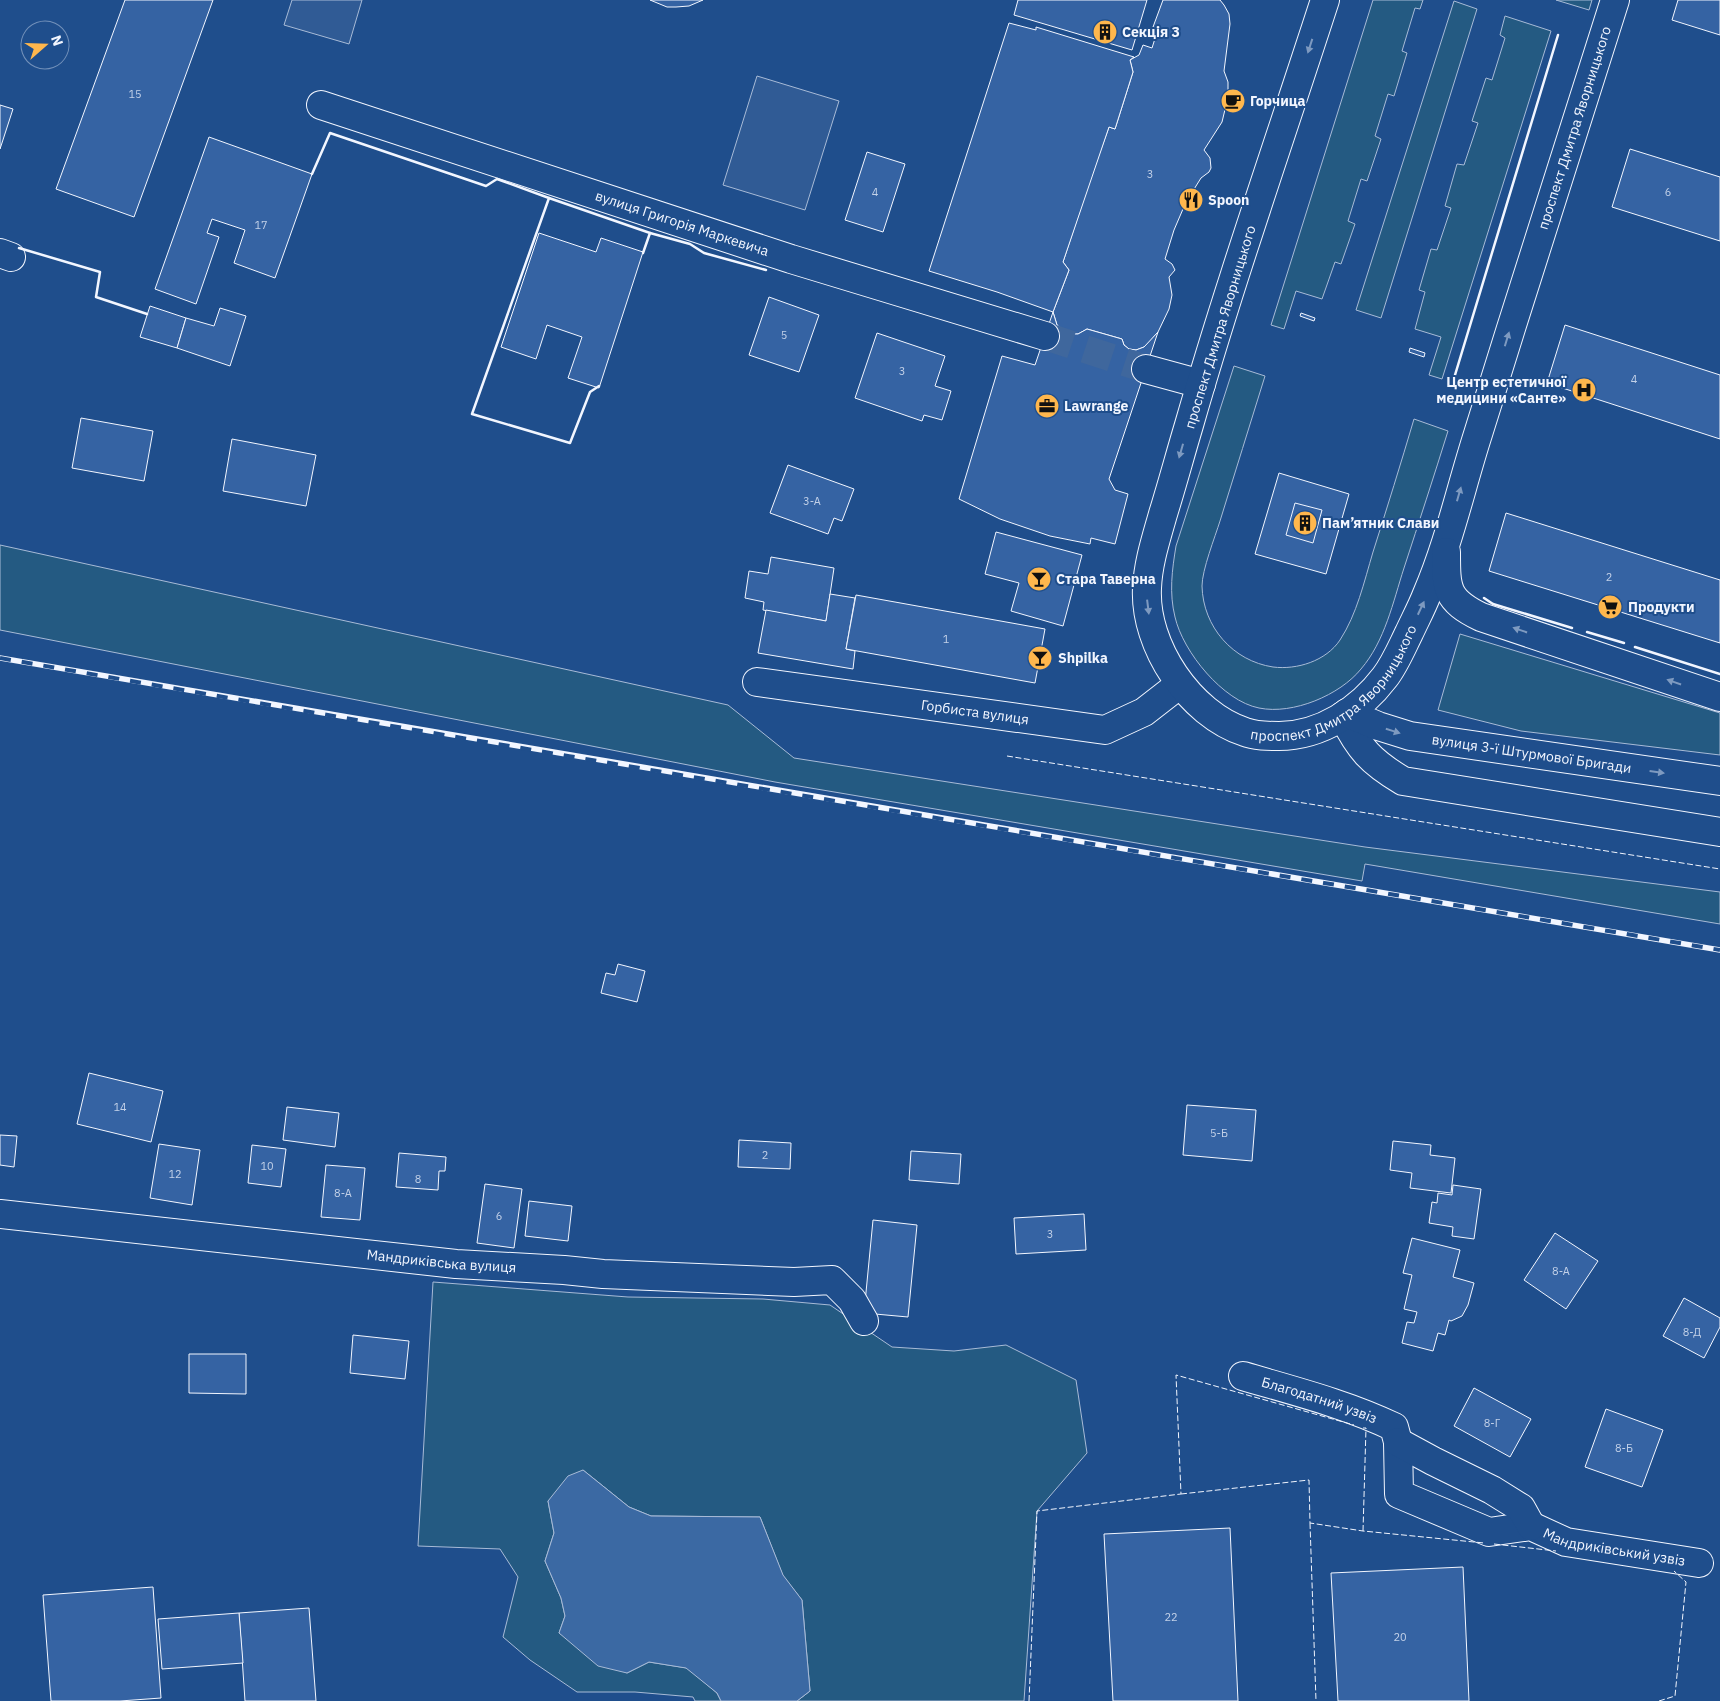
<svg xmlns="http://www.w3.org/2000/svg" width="1720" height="1701" font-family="'IBM Plex Sans',sans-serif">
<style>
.green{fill:#245a82;stroke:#a8bbd7}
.parking{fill:#305b95;stroke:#a8bbd7}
.water{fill:#3b69a3;stroke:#a8bbd7}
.building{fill:#3563a3;stroke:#f2f6ff}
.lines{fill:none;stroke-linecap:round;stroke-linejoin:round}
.minor-tunnel{stroke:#3f679d;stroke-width:28;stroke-dasharray:28 14;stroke-linecap:butt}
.minor-casing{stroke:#f2f6ff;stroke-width:30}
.major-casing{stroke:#f2f6ff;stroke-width:30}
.minor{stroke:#1f4e8c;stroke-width:28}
.major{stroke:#1f4e8c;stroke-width:28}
.rail-casing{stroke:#f2f6ff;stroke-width:5.5}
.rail{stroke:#1f4e8c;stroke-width:4;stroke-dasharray:11;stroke-linecap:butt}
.fence{stroke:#f2f6ff;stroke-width:1;stroke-dasharray:6 2.5;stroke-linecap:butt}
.wall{stroke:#f2f6ff;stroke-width:2.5}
.oneway{fill:#7e9ac0}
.labels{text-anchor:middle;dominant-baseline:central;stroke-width:4;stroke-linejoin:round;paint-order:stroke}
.number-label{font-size:11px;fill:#c3d1e8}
.poi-label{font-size:14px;font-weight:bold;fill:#f2f6ff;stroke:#1f4e8c;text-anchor:start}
.street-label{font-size:14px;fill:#f2f6ff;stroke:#1f4e8c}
</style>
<rect width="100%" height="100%" fill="#1f4e8c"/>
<g class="green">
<path d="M1373,0h50l-3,9 -5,-1 -13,43 5,2 -13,43 -6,-2 -13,42 6,3 -14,42 -6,-2 -13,42 7,3 -14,40 -6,-2 -13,37 -26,-8 -12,38 -13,-4z"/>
<path d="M1556,0h36l-3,10z"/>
<path d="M1454,1l23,8 -96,309 -25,-8z"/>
<path d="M1505,16l46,15 -109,348 -13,-4 12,-38 -26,-8 10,-37 -6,-2 12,-41 6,1 14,-42 -6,-2 12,-42 7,1 14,-42 -6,-2 14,-43 6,2 13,-42 -5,-3z"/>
<path d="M1234,366l31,10c-15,48 -30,97 -45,145 -5,16 -18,49 -18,65 1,41 31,75 71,81 24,3 53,-6 67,-27 17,-26 24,-58 33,-88 14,-44 28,-89 41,-133l34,12c-14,45 -29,91 -44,137 -11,34 -19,73 -43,101 -21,26 -68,46 -102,39 -36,-7 -76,-56 -84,-91 -6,-24 -3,-47 1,-71z"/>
<path d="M0,545l728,160 66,53 571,89 355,45v32l-355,-60 -3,17 -587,-99 -775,-152z"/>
<path d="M1460,634l260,79v42l-199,-24 -83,-21z"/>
<path d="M433,1282l195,15 135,2 67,6 62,42 62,4 52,-6 70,35 11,73 -50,58 -13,190h-227l13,-10 -8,-91 -19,-24 -23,-59 -109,-1 -22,-9 -46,-37 -35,31 6,32 -9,28 16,37 4,18 -6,17 68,40 22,-11 38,6 30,25 4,8h-26l-2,-4 -58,-5h-58l-47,-32 -27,-23 15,-60 -18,-28 -82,-3z"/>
</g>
<g class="parking">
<path d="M292,0h70l-13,44 -65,-19z"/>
<path d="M757,76l82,25 -34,109 -82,-25z"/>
</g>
<path class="water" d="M583,1470l46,37 22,9 109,1 23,58 19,25 8,91 -13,10h-76l-4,-8 -31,-25 -37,-6 -22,11 -29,-7 -39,-33 6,-17 -4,-18 -16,-37 9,-28 -6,-32 20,-25z"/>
<g class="building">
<path d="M125,0h88l-79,217 -78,-28z"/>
<path d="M650,0h53l-14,6 -13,1h-9z"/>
<path d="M1018,0h129l-15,50 -118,-35z"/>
<path d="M1163,0h57l4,5 5,9 1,10 -6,47 4,11v15l-6,25 -18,28 6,8 1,10 -2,4 -8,6 -15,24 -12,28 -9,29 7,5 3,6 -6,7 3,18 -3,14 -11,23 -7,8 -7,7 -8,3 -7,-1 -5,-4 -2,-6 -35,-10 -9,5h-11l-10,-9 -4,-13 16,-42 -6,-8 26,-79 20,-56 6,2 18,-57 -3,-12 9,-5 4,-10 9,3 6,-19 -5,-2z"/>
<path d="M1678,0h42v35l-48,-15z"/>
<path d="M1009,23l27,7v-3l98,30 -4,3 3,12 -18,57 -6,-2 -46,135 6,8 -16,42 -56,-20 -68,-21z"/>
<path d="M0,105l13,4 -13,40z"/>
<path d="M209,137l103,37 -37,104 -41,-15 11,-33 -33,-11 -5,14 12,4 -23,67 -41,-15z"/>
<path d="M1630,149l90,28v64l-108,-34z"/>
<path d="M867,152l38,12 -22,68 -38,-12z"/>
<path d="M539,233l57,19 5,-14 42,14 -44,136 -31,-10 14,-41 -35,-12 -11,34 -35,-12z"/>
<path d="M769,297l50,18 -20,57 -50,-17z"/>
<path d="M150,306l36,12 -9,30 -37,-11z"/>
<path d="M220,308l26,8 -16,50 -53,-18 9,-30 28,8z"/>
<path d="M1053,312l4,13 10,9h11l9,-5 35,10 2,6 5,4 7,1 8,-3 14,-15 -49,147 6,11 13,4 -13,50 -24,-6 -1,6 -40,-8 -50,-17 -41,-20 43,-143 33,9z"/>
<path d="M1301,313l14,5 -1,3 -14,-5z"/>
<path d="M1565,325l155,50v64l-173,-56z"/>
<path d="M877,333l68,23 -10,30 16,5 -9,29 -18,-5 -2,6 -67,-23z"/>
<path d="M1410,348l15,5 -1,4 -15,-5z"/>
<path d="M81,418l72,13 -9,50 -72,-13z"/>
<path d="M232,439l84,16 -10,51 -83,-15z"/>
<path d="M788,465l66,24 -12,32 -8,-3 -6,16 -58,-21z"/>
<path d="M1279,473l70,21 -23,80 -71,-20z"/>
<path d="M1295,503l27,7 -9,33 -27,-8z"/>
<path d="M1506,513l214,67v63l-231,-72z"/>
<path d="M1305,518l4,1 -3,10 -4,-1z"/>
<path d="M996,532l86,23 -19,71 -52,-15 8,-28 -34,-9z"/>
<path d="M771,557l63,11 -8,53 -63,-11 1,-8 -19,-4 4,-27 19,3z"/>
<path d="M830,594l25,4 -9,51 9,2 -2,18 -95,-16 8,-43 60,11z"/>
<path d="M856,595l189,34 -10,54 -189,-34z"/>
<path d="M618,964l27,7 -8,31 -36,-9 5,-20 9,2z"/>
<path d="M89,1073l74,18 -12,51 -74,-18z"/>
<path d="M1187,1105l69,5 -4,51 -69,-6z"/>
<path d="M287,1107l52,6 -4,34 -52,-7z"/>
<path d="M0,1135l17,1 -3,31 -14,-2z"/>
<path d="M739,1140l52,3 -1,26 -52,-2z"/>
<path d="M1393,1141l38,4 -1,10 25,3 -4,35 -41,-5 2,-15 -22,-3z"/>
<path d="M159,1144l41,6 -8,55 -42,-7z"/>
<path d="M252,1145l34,4 -5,38 -33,-4z"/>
<path d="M911,1151l50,3 -2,30 -50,-4z"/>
<path d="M399,1153l47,4 -1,14h-6l-1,19 -42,-3z"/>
<path d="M326,1165l39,3 -5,52 -39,-3z"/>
<path d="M485,1184l37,5 -8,59 -37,-5z"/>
<path d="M1453,1185l28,4 -7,50 -22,-3 1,-9 -24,-4 3,-21 5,1 1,-10 14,2z"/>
<path d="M529,1201l43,5 -4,35 -43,-5z"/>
<path d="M1084,1214l2,36 -70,4 -2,-36z"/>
<path d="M873,1220l44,5 -9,92 -44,-4z"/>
<path d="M1555,1233l43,28 -32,48 -42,-29z"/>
<path d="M1412,1238l48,12 -7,27 21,6 -6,22 -6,11 -11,5 -2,-1 -4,15 -7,-2 -5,18 -31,-8 5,-21 7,1 3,-11 -13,-3 8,-34 -9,-2z"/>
<path d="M1684,1298l36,20v9l-16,31 -41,-22z"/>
<path d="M353,1335l56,6 -4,38 -55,-6z"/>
<path d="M189,1354h57v40l-57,-1z"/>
<path d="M1474,1388l57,31 -21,38 -56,-31z"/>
<path d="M1606,1409l57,21 -21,57 -57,-20z"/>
<path d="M1230,1528l8,173h-125l-9,-167z"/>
<path d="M1463,1567l6,134h-131l-7,-128z"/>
<path d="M153,1587l8,111 -41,3h-69l-8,-106z"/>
<path d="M309,1608l7,93h-71l-6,-88z"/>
<path d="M239,1613l4,50 -81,6 -4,-50z"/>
</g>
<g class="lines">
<path class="minor-tunnel" d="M1045,336l101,33"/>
<defs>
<g id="minor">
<path id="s1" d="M321,105l470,154 254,77"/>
<path d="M0,253l11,4"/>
<path d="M1146,369l55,15"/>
<path id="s2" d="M757,682l348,48 39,-18 36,-28"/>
<path d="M1343,716c16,33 28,46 60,65l317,51"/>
<path id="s3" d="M0,1214l456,50 108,6 39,4 191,8 38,-2 20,20 12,21"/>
<path id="s4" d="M1243,1376c51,15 103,28 151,51l4,15 1,52 90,38 42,-6 35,16 133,21"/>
<path d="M1398,1442l35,19 59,29 29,18 10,18"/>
</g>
<g id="major">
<path id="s5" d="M1325,0c-46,142 -95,282 -136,425 -9,30 -17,60 -26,89 -7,25 -15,49 -16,74 -3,58 43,126 98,144 10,4 23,4 34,4 42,0 81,-26 106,-59 10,-13 17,-30 24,-44 6,-13 13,-26 18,-39 22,-51 34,-107 51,-160 45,-145 91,-290 137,-434"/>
<path d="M1446,552c0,37 0,48 35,65l239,80"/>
<path id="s6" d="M1347,713l31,13 32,10 310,45"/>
</g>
</defs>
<use href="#minor" class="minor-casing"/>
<use href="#major" class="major-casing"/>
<use href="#minor" class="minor"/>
<use href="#major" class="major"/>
<defs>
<path id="rail" d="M0,658c573,101 1147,194 1720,292"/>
</defs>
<use href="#rail" class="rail-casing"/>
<use href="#rail" class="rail"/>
<g class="fence">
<path d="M1007,756l713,113"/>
<path d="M1181,1494l128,-14 1,43 53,8 121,12"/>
<path d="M1310,1523l6,178"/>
<path d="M1363,1531l3,-103h-3"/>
<path d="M1494,1544l62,7"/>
<path d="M1029,1701l8,-190 144,-17 -5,-119 178,50"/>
<path d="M1659,1701l16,-5 11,-114 -12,-11"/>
</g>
<g class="wall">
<path d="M312,174l18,-41 156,53 11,-7 52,19 -77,216 98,29 20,-51 9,-6"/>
<path d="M549,198l101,35 -7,20"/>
<path d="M650,233l40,11 14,9 62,17"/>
<path d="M19,248l81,24 -4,25 51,17"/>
<path d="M1455,375l103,-340"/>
<path d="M1484,598l9,6 79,24"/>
<path d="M1587,632l37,11"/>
<path d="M1635,647l85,27"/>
</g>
</g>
<defs><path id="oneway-solid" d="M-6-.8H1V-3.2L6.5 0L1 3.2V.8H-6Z" transform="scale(1.25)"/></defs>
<g class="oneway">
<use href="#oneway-solid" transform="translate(1310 46) rotate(108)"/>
<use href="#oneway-solid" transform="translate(1507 339) rotate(-73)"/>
<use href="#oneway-solid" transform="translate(1181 451) rotate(106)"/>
<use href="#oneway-solid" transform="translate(1459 494) rotate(-74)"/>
<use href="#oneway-solid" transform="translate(1148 607) rotate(83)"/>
<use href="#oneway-solid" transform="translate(1421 608) rotate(-65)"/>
<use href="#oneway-solid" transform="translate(1520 630) rotate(-161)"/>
<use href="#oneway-solid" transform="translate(1674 682) rotate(-161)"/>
<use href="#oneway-solid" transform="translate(1393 731) rotate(17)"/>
<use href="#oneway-solid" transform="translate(1657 772) rotate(8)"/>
</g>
<defs>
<symbol id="building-disc" viewBox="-11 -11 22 22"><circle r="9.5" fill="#ffb74d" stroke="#1f4e8c"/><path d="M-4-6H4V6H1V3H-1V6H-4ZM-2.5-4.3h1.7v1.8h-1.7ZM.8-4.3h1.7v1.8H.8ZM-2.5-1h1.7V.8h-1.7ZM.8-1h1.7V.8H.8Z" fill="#111"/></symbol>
<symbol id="cafe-disc" viewBox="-11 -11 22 22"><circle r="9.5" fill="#ffb74d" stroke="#1f4e8c"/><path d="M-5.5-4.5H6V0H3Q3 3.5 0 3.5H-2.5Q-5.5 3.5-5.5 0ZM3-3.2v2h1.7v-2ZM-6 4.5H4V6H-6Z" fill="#111"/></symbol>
<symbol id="restaurant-disc" viewBox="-11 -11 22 22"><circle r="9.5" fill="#ffb74d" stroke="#1f4e8c"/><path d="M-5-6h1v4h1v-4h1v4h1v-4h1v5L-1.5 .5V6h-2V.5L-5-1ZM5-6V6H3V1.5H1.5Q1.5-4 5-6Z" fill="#111"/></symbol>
<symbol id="hospital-disc" viewBox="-11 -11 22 22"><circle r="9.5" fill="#ffb74d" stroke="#1f4e8c"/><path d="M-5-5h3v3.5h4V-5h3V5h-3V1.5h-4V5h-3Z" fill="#111"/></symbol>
<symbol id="office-disc" viewBox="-11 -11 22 22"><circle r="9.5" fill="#ffb74d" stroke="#1f4e8c"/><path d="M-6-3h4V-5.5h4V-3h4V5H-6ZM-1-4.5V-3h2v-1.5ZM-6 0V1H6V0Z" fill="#111"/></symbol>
<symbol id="bar-disc" viewBox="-11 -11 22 22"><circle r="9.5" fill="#ffb74d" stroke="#1f4e8c"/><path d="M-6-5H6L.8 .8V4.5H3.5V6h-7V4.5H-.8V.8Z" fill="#111"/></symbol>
<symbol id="supermarket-disc" viewBox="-11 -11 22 22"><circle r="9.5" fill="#ffb74d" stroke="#1f4e8c"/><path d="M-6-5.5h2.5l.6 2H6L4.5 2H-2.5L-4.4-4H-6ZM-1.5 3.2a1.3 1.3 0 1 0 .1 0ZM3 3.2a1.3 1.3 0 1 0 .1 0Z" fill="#111"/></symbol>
</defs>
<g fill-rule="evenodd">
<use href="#building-disc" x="1091" y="18" width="28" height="28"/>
<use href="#cafe-disc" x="1219" y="87" width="28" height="28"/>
<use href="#restaurant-disc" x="1177" y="186" width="28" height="28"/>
<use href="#hospital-disc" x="1570" y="376" width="28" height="28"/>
<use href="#office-disc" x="1033" y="392" width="28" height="28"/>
<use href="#building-disc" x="1291" y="509" width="28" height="28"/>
<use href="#bar-disc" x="1025" y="565" width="28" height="28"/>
<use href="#supermarket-disc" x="1596" y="593" width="28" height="28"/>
<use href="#bar-disc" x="1026" y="644" width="28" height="28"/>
</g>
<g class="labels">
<g class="number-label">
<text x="135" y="94">15</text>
<text x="1150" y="174">3</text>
<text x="875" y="192">4</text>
<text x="1668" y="192">6</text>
<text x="261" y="225">17</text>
<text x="784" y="335">5</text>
<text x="902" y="371">3</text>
<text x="1634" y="379">4</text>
<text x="812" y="501">3-А</text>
<text x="1609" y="577">2</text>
<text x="946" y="639">1</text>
<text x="120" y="1107">14</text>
<text x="1219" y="1133">5-Б</text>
<text x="765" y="1155">2</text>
<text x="267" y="1166">10</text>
<text x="175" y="1174">12</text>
<text x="418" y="1179">8</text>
<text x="343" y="1193">8-А</text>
<text x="499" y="1216">6</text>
<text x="1050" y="1234">3</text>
<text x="1561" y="1271">8-А</text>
<text x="1692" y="1332">8-Д</text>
<text x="1492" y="1423">8-Г</text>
<text x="1624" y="1448">8-Б</text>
<text x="1171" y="1617">22</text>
<text x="1400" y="1637">20</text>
</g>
<g class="poi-label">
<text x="1122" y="32">Секція 3</text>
<text x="1250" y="101">Горчица</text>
<text x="1208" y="200">Spoon</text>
<text x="1566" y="382" text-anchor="end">Центр естетичної<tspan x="1566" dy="16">медицини «Санте»</tspan></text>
<text x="1064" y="406">Lawrange</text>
<text x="1322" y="523">Пам’ятник Слави</text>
<text x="1056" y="579">Стара Таверна</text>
<text x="1628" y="607">Продукти</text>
<text x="1058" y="658">Shpilka</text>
</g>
<g class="street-label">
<text stroke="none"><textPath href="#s5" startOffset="1542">проспект Дмитра Яворницького</textPath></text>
<text stroke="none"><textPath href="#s1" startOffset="380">вулиця Григорія Маркевича</textPath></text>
<text transform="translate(1220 327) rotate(-73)">проспект Дмитра Яворницького</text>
<text stroke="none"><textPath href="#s5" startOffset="912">проспект Дмитра Яворницького</textPath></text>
<text stroke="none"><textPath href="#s2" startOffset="220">Горбиста вулиця</textPath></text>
<text stroke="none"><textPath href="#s6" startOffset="190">вулиця 3-ї Штурмової Бригади</textPath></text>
<text stroke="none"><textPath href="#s3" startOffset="444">Мандриківська вулиця</textPath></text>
<text stroke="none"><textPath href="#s4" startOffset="80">Благодатний узвіз</textPath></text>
<text stroke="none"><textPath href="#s4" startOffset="454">Мандриківський узвіз</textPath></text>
</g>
</g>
<g transform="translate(45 45) rotate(70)"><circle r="24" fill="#1f4e8c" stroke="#7391ba"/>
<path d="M0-4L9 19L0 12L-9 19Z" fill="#ffb74d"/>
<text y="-8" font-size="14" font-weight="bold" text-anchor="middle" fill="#f2f6ff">N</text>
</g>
</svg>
